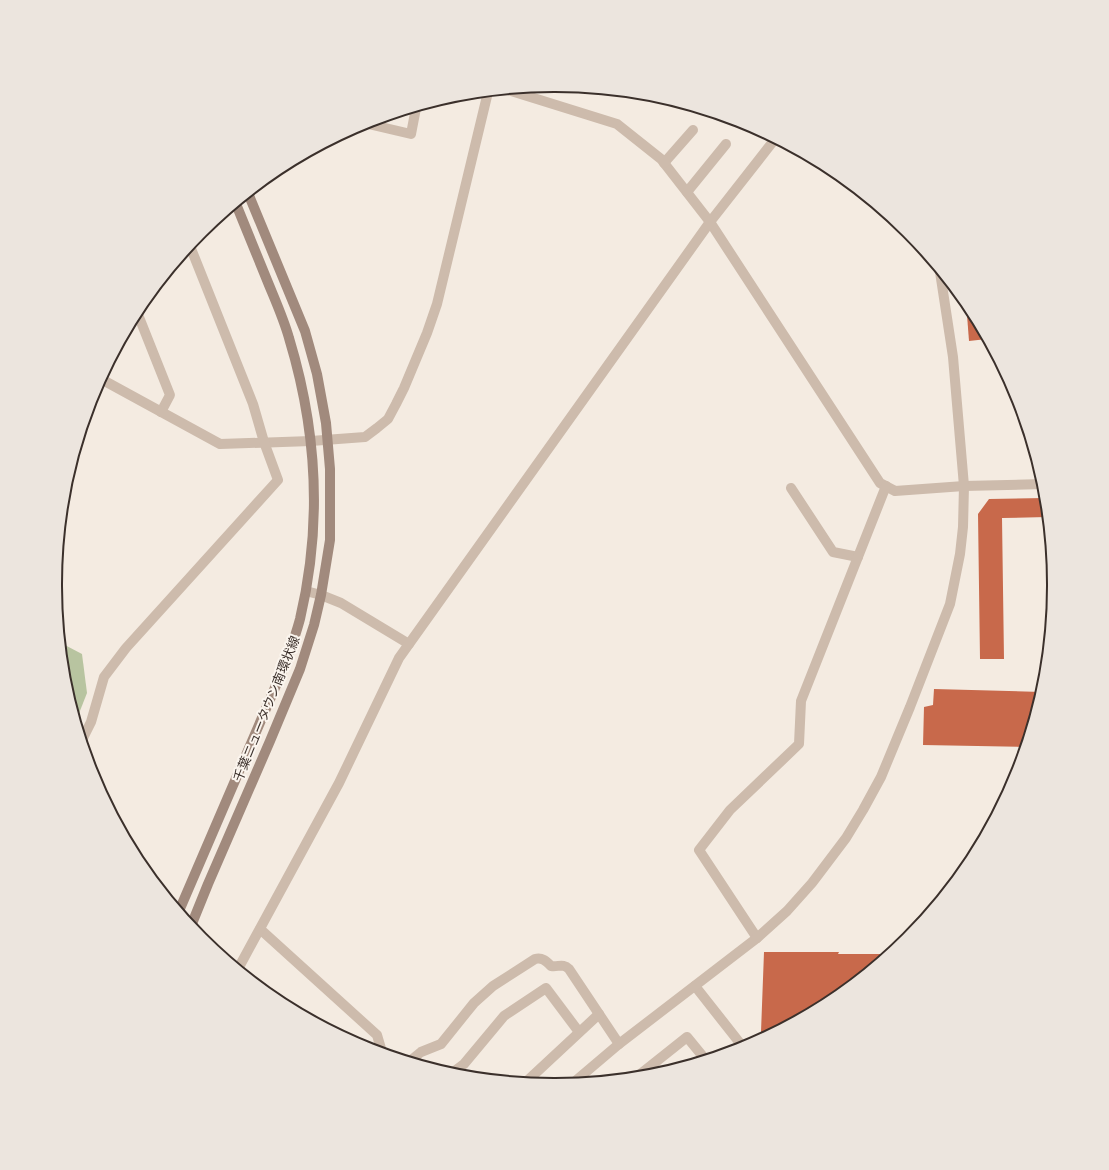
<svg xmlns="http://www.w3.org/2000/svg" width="1109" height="1170" font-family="'Source Sans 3','Noto Sans JP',sans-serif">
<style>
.green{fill:#b8c4a0}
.building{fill:#c8694b}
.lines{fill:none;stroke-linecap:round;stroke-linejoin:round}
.minor{stroke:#cdbbac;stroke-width:10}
.tertiary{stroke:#cdbbac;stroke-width:10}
.secondary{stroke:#a18a7d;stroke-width:10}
.labels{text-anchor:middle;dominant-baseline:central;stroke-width:4;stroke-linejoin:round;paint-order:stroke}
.street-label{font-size:13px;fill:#3b302b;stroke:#fbf5ee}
.rim{fill:none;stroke:#3b302b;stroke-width:2}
</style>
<rect width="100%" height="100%" fill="#f4ebe1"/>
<path class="green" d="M61,643l21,11 5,39 -11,28 -11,-39z"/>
<g class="building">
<path d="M966,302l4,6 17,31 -18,2z"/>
<path d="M1045,498l2,19 -45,1 2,141h-24l-2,-145 11,-15z"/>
<path d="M934,689l108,3 -17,55 -102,-2 1,-38 9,-2z"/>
<path d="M764,952h75l-1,2h50l-56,46 -67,36 -4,-4z"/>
</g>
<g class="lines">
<g class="minor">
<path d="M508,90l109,34 44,35 49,63 170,261 15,8 69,-5 79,-2"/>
<path d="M364,123l47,11 5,-26"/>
<path d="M664,163l29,-33"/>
<path d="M687,192l39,-48"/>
<path d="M137,312l33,83 -9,17"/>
<path d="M101,379l119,65 91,-3"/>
<path d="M791,488l42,64 25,5"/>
<path d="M306,591l15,4 20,8 68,41"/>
<path d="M82,740l9,-18 13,-45 22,-29 152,-168 -14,-38 -11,-38 -63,-158"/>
<path d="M260,929l117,106 5,17"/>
<path d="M757,938l-58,-88 31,-40 69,-66 2,-43 85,-215"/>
<path d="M238,969l101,-186 60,-125 311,-436 65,-83"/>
<path d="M410,1061l11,-9 20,-8 33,-41 19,-17 42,-27c7,-2 11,2 16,7 8,1 12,-3 18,3l50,75"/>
<path d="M452,1073l12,-9 40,-48 42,-28 33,44"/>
<path d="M638,1076l49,-39 18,22"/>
<path d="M526,1082l73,-68"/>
</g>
<g class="tertiary">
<path d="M311,441l54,-4 12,-9 11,-9 8,-15 8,-16 23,-55 10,-29 51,-212"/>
<path d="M695,986l48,61"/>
<path d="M573,1083l46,-39 138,-106 30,-27 25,-28 34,-45 17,-28 18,-33 29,-70 40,-103 10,-50 3,-27 1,-41 -11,-129 -13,-85"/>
</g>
<g class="secondary">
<path d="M179,911l107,-249c5,-14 10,-28 14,-43 22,-93 17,-189 -11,-281 -5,-18 -13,-36 -20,-53 -11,-27 -22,-54 -33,-81"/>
<path d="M191,926l17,-42 62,-143 30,-72 14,-44 7,-30 9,-55v-71l-4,-46 -9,-49 -12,-43 -57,-138"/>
</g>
</g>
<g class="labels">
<g class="street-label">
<text transform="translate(267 709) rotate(-68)">千葉ニュータウン南環状線</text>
</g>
</g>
<path d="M0 0H1109V1170H0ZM554 92H555A492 492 0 0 1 1047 584V586A492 492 0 0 1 555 1078H554A492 492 0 0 1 62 586V584A492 492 0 0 1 554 92Z" fill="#ece5de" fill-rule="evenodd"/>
<path class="rim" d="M554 92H555A492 492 0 0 1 1047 584V586A492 492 0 0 1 555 1078H554A492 492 0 0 1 62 586V584A492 492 0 0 1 554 92Z"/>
</svg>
